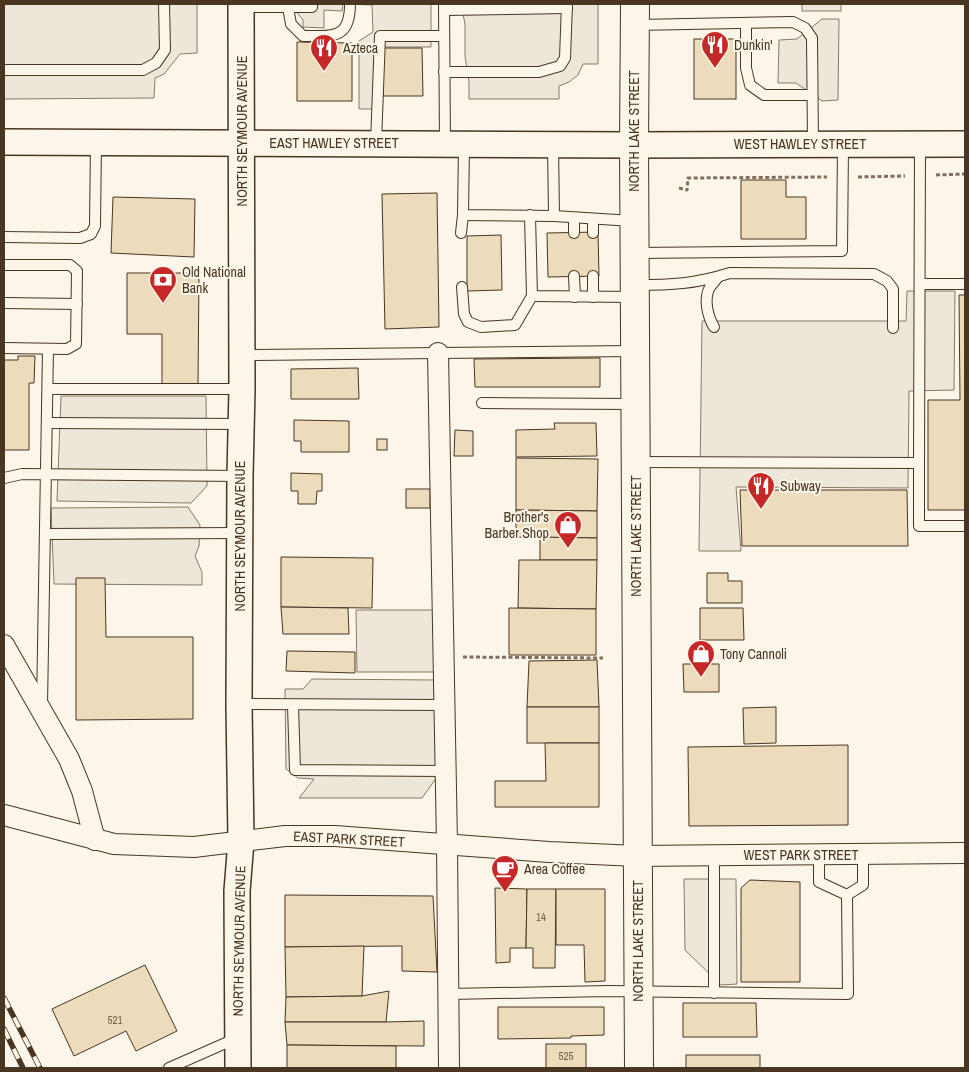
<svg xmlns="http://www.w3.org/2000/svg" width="969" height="1072" font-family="'Archivo Narrow',sans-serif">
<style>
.parking{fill:#ede7d9;stroke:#887966}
.building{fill:#ecdcbc;stroke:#4a3520}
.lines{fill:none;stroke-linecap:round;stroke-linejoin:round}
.service-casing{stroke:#4a3520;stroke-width:12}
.minor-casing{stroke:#4a3520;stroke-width:22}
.tertiary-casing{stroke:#4a3520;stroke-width:28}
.primary-casing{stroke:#4a3520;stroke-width:30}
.path{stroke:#7f6f5c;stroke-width:3;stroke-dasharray:4 2.5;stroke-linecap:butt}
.service{stroke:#fbf6e9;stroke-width:10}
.minor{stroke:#fbf6e9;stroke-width:20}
.tertiary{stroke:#fbf6e9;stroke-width:25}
.primary{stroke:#fbf6e9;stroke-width:28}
.rail-casing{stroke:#4a3520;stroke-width:5.5}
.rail{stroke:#fbf6e9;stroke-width:4;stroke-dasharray:11;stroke-linecap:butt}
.labels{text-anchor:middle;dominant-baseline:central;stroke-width:4;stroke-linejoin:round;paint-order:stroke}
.number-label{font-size:11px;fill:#725f47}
.poi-label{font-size:14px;fill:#4a3520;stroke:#fbf6e9;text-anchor:start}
.street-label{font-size:14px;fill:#4a3520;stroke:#fbf6e9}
</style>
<rect width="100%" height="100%" fill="#fbf6e9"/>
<g class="parking">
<path d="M4,4h193v49l-17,1 -16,20 -9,4 -1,20 -150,1z"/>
<path d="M290,4h141v43h-50l1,62h-23v-68l14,-9 -1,-27 -29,-1 -1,7 -18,-1v18l-21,-1v-7z"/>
<path d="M461,4h137v60h-15l-5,11 -9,7 -10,4v13h-90v-17l-4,-26v-32z"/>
<rect x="802" y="4" width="39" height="7"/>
<path d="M822,19h17l-1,81 -16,1 -26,-18h-18l1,-43 18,-1z"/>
<path d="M907,291h48l-1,99 -45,1 -1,97 -172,-1 5,64h-42l3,-230h204z"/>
<path d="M61,396h145l1,90 -16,17 -134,-2z"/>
<path d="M188,507l12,18 -1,21 -4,10 7,16v13l-148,-1 -3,-76z"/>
<path d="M356,610h81l-1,62h-79z"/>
<path d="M312,679l122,1 3,97 -15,21h-123l15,-19 -16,-1 -12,-9 -1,-80h18z"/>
<path d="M684,879h52l1,105 -16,1 -36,-35z"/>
</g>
<g class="building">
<rect x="694" y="39" width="42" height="60"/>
<path d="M297,42l55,1v58h-55z"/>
<path d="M383,48h39l1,48h-40z"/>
<path d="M741,180h45v17h20v42h-65z"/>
<path d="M437,193l2,134 -54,2 -3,-135z"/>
<path d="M113,197l82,2 -1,58 -83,-4z"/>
<path d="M598,232l1,44 -51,1 -1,-44z"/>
<path d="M501,235l1,55 -35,1v-55z"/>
<path d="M127,273h72l-1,112h-36v-51h-35z"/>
<path d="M959,295h6v215h-37v-110h32z"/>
<path d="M18,356h17l-1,27h-5v67h-25v-90h14z"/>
<path d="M600,358v29h-125l-1,-28z"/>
<path d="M358,368l1,31h-68v-30z"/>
<path d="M294,420l55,1v31h-48v-11h-7z"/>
<path d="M554,423h42l1,33 -81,1v-27l39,-1z"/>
<path d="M455,430l18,1v25h-19z"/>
<rect x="377" y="439" width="10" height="11"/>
<path d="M516,458l82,1 -1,52 -81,-1z"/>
<path d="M291,473l31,1v17h-5l-1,13h-18v-13h-7z"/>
<rect x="406" y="489" width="24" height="19"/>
<path d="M740,490h167l1,56h-166z"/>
<path d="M516,510l81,1v27l-81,-1z"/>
<path d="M540,537l57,1v22h-57z"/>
<path d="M281,557l92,1 -1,50 -91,-1z"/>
<path d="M519,560h78l-1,49 -78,-1z"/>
<path d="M707,573h21v8h14v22h-35z"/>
<path d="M76,578h29l1,59h87v82l-117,1z"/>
<path d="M281,607l67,1 1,26h-66z"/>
<path d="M509,608l87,1v46h-87z"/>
<path d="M700,608h43l1,32h-44z"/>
<path d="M287,651l68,1v21l-69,-2z"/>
<path d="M597,660l2,47h-72l2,-46z"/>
<path d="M683,664h36v28h-35z"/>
<rect x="527" y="707" width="72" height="36"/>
<path d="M776,707v36l-32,1 -1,-36z"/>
<path d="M545,743h54v64h-104v-26h51z"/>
<path d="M848,745v80l-159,1 -1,-79z"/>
<path d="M750,880l50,2v100h-59v-94z"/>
<path d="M495,888l32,1 -1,59h-16v14l-14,1z"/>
<path d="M527,889h29l-1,79h-22v-20h-7z"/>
<path d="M556,889h49v92l-20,1 -1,-37h-28z"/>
<path d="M285,895l148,1 4,76 -35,-1v-25l-117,1z"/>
<path d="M364,946l-2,50 -76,1 -1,-50z"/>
<path d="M145,965l32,66 -41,20 -10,-20 -52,25 -22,-47z"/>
<path d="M389,991l-3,31h-101l1,-25 76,-1z"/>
<path d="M683,1003h73l1,34h-74z"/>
<path d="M498,1007h106v28l-33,1v2l-73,1z"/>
<path d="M424,1021v25l-137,-1 -2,-23h101z"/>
<rect x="546" y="1044" width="40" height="24"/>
<path d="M287,1045l109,1v22h-109z"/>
<rect x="686" y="1055" width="74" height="13"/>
</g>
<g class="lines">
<defs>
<g id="service">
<path d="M444,4l1,140"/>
<path d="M241,7h71v-3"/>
<path d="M288,7l3,17 12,12c29,0 47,4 47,-32"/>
<path d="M444,10l123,-2"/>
<path d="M746,23v45l4,17 14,10h48"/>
<path d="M636,25l157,-3 12,6 7,10 1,105"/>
<path d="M4,70h139l13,-7 9,-13 -1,-46"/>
<path d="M444,72h95l21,-6 5,-8 2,-54"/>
<path d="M376,143l4,-107h64"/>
<path d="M464,145l-1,70 91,1 -1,-72"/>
<path d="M530,215l2,81 102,1"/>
<path d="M554,216l79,5"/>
<path d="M574,218v15"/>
<path d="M593,219v14"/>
<path d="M461,233l2,-18"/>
<path d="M4,237l76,1 11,-4 4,-8 1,-84"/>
<path d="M635,253l207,-2 1,-106"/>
<path d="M4,265h66l7,6 -1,73 -9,5 -63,-1"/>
<path d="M574,276l1,21"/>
<path d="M593,276v21"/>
<path d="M920,284h45"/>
<path d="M635,285c36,0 60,-1 95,-12l144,1 13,7 6,8v39"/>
<path d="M462,287l2,27 4,8 13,5 34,-2 17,-29"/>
<path d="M4,303l73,1"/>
<path d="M714,327c-6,-10 -11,-28 -4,-40 2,-3 6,-7 8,-10"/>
<path d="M242,355l392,-4"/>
<path d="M48,389h194"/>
<path d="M482,403l152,1"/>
<path d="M47,423l194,1"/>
<path d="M637,462l282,1 1,-318"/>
<path d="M919,463v63h46"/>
<path d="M4,478l18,-4 218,2"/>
<path d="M45,534l195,-1"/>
<path d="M239,704l206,1"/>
<path d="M293,705l2,65 151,1"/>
<path d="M42,706l6,-357"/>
<path d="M714,855v138"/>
<path d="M819,855v27l28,13"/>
<path d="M847,895l16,-10v-31"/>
<path d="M449,994l160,-3 239,3 -1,-99"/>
<path d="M169,1068l68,-30"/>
</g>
<g id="minor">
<path d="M438,353l9,491 2,224"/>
<path d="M4,645l65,114 13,32 13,49"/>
<path d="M4,815l110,29 80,3 91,-11h50l214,16 88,4 328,-3"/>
</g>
<g id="tertiary">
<path d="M4,142l630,3 331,-1"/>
<path d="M238,1068l-1,-177 4,-50 -2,-137 1,-228 2,-87 -1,-385"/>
</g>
<path id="primary" d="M635,4l-1,141 5,923"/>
</defs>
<use href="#service" class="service-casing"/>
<use href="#minor" class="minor-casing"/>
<use href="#tertiary" class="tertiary-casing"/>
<use href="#primary" class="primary-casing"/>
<g class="path">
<path d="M936,175l29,-1"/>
<path d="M858,177l47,-1"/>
<path d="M679,188l8,2 1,-12 139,-1"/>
<path d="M463,657l140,1"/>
</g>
<use href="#service" class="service"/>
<use href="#minor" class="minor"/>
<use href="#tertiary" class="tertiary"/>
<use href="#primary" class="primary"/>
<defs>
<g id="rail">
<path d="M4,998l36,70"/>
<path d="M4,1029l19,39"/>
</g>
</defs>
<use href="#rail" class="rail-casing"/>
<use href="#rail" class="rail"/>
</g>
<defs>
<symbol id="restaurant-pin" viewBox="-11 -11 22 30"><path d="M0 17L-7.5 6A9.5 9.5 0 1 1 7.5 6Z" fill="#c62828" stroke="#fbf6e9"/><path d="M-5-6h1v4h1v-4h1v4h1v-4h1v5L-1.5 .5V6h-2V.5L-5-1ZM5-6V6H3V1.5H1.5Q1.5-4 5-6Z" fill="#fff"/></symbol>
<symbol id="bank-pin" viewBox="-11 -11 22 30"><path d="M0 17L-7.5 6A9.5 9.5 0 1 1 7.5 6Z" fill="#c62828" stroke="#fbf6e9"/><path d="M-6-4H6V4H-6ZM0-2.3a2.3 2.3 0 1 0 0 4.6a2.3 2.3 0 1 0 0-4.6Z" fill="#fff"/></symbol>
<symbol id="shop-pin" viewBox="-11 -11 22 30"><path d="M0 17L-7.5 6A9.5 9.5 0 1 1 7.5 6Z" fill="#c62828" stroke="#fbf6e9"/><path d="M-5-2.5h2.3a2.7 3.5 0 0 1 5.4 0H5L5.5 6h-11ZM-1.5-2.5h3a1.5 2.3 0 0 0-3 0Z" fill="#fff"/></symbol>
<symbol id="cafe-pin" viewBox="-11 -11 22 30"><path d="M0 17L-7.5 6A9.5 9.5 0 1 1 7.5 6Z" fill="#c62828" stroke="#fbf6e9"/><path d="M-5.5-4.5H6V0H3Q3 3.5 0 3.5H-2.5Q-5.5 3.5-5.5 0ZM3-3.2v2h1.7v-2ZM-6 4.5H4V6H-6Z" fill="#fff"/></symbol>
</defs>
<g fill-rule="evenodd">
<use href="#restaurant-pin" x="699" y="29" width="32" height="43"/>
<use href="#restaurant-pin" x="308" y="32" width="32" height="43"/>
<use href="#bank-pin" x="147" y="264" width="32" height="43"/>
<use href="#restaurant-pin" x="745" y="470" width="32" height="43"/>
<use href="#shop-pin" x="552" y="509" width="32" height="43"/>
<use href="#shop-pin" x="685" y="638" width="32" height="43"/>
<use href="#cafe-pin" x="489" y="853" width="32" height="43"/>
</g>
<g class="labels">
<g class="number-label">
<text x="541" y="917">14</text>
<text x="115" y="1020">521</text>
<text x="566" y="1056">525</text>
</g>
<g class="poi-label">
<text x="734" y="45">Dunkin'</text>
<text x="343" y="48">Azteca</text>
<text x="182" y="272">Old National<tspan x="182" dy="16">Bank</tspan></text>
<text x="780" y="486">Subway</text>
<text x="549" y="517" text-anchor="end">Brother's<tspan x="549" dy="16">Barber Shop</tspan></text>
<text x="720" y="654">Tony Cannoli</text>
<text x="524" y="869">Area Coffee</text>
</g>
<g class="street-label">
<text transform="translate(242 131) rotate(-90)">NORTH SEYMOUR AVENUE</text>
<text transform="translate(634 131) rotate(-90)">NORTH LAKE STREET</text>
<text x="334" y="143">EAST HAWLEY STREET</text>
<text x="800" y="144">WEST HAWLEY STREET</text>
<text transform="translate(240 536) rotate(-90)">NORTH SEYMOUR AVENUE</text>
<text transform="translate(636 536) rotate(-90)">NORTH LAKE STREET</text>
<text transform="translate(349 839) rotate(3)">EAST PARK STREET</text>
<text x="801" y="855">WEST PARK STREET</text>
<text transform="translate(239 941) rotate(-89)">NORTH SEYMOUR AVENUE</text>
<text transform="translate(638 941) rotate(-90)">NORTH LAKE STREET</text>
</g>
</g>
<rect width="969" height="1072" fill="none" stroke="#4a3520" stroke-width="10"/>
</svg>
